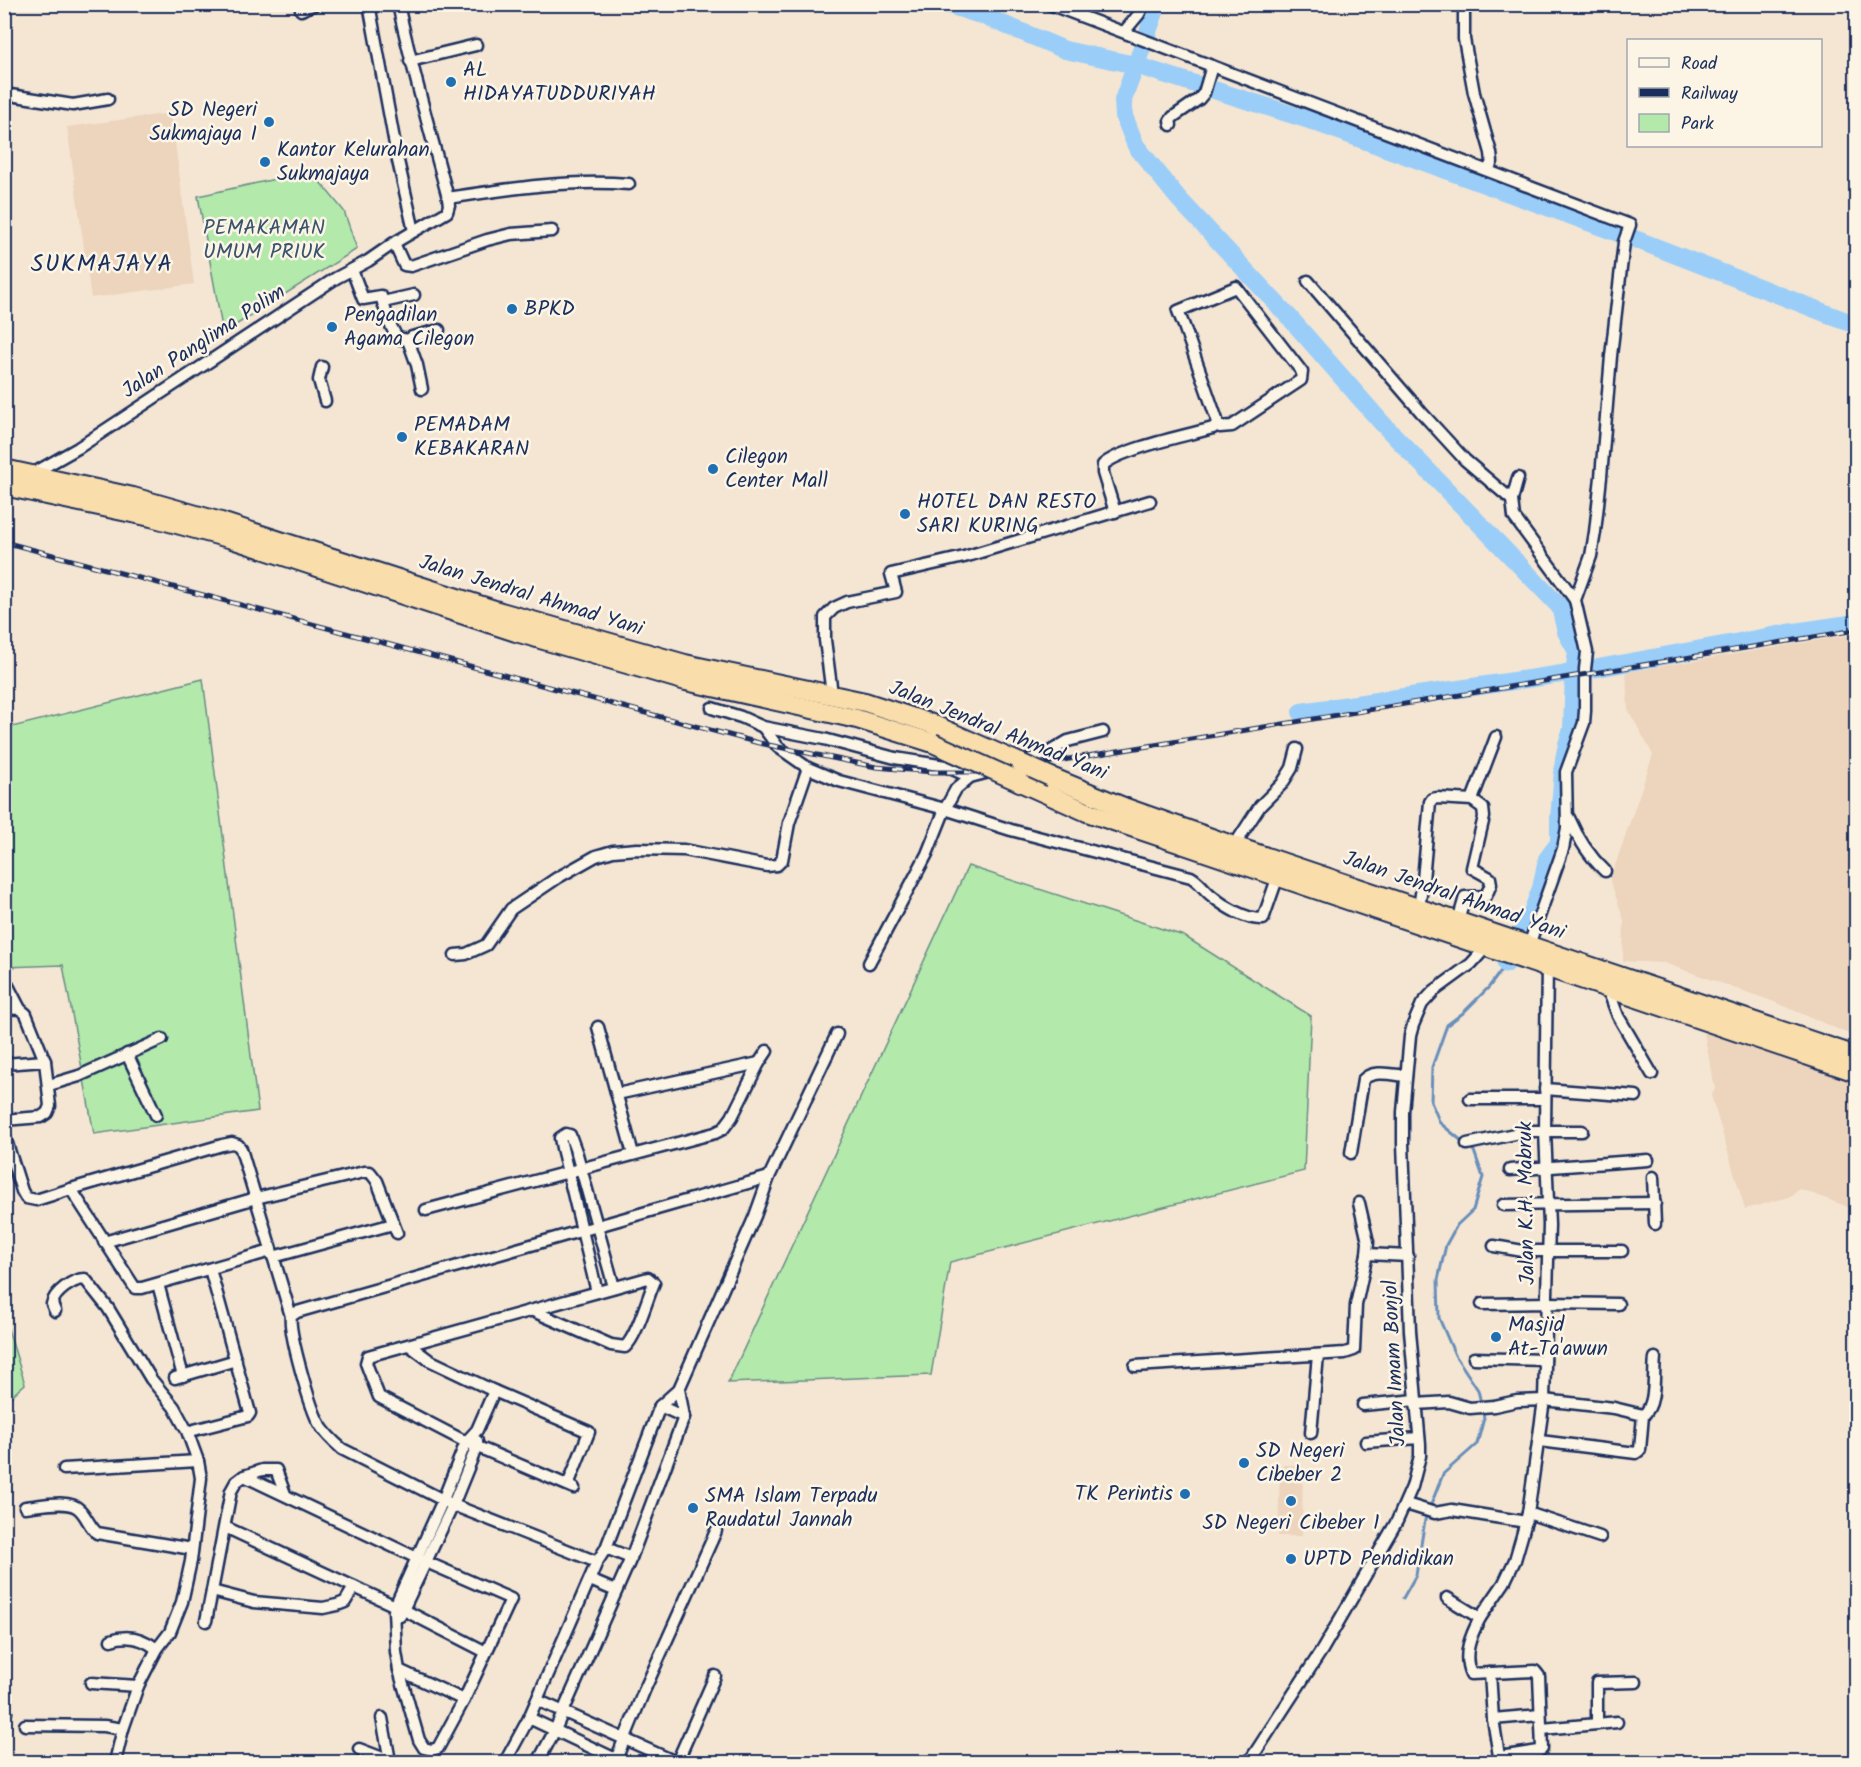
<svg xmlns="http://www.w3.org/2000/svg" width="1861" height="1767" font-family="Kalam,sans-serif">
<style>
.built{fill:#ecd4bd}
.green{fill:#b3e9ab;stroke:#678c84;stroke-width:1.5}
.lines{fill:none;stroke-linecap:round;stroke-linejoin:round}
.stream{stroke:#678eba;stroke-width:3}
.river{stroke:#9acef8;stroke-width:18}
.minor-casing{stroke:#1b2f5e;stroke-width:15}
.trunk-casing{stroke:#1b2f5e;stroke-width:22}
.minor{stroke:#fcf5e5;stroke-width:10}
.trunk{stroke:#f9ddab;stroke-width:18}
.rail-casing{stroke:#1b2f5e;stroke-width:5}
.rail{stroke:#fcf5e5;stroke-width:3;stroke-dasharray:9;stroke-linecap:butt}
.trunk-bridge-casing{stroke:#1b2f5e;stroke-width:22;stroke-linecap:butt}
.trunk-bridge{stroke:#f9ddab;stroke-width:18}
.poi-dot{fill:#1f6fb2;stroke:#fcf5e5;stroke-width:2}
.labels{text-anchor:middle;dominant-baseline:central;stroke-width:5;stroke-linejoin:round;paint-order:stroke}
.poi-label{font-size:21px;fill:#1b2f5e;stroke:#fcf5e5;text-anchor:start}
.park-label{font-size:21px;fill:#39546d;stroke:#fcf5e5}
.street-label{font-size:21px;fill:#1b2f5e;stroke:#fcf5e5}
.quarter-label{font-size:24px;letter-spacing:1.5px;fill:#1b2f5e;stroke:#fcf5e5}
</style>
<rect width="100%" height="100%" fill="#f5e6d3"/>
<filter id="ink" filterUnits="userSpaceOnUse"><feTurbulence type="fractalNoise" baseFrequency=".0167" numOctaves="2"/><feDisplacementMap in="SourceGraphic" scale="12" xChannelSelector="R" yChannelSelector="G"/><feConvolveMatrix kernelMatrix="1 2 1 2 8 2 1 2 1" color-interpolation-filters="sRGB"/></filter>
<g filter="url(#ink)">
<g class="built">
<path d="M171,113l23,171 -103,14 -24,-171z"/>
<path d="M1856,634v403l-84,-36 -108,-38 -41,-2 1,-41 -14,-40 43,-125 -25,-46 -2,-37z"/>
<path d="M1703,1028l153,49v133l-56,-21 -11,8 -44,12 -34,-114 4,-6z"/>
<path d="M1280,1465h23l-1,71h-24z"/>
</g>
<g class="green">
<path d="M311,171l33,40 13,38 -134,84 -25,-137z"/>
<path d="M203,679l55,432 -164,23 -31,-169 -58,2 -1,-238z"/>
<path d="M968,866l216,70 127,80 -7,155 -354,91 -19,113 -203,8z"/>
<path d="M4,1316l21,68 -20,18h-1z"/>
</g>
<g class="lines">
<g class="stream">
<path d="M1481,1403l-3,-13 -23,-35 -16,-37 -1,-38 8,-35 11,-20 16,-15 10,-33 -9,-26 -34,-28 -9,-21 1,-35 15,-42 16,-12 26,-26 17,-23"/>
<path d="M1403,1598l13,-23 9,-55 18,-46 34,-30 7,-26 -2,-8"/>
</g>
<g class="river">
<path d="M946,4l40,13 79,33 70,15 174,55 331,121 216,84"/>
<path d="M1158,4l-35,96 1,16 12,30 42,52 112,120 91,104 179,185 6,25 11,20 -3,20 -2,57 -5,15 -3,15 -5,60v24l-12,16 -6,29 -10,27 -25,49"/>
<path d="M1587,670l201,-37 68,-10"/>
<path d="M1301,712l281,-41"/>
</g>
<defs>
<g id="minor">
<path d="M369,4l29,157 16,70"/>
<path d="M1049,4l581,221 -6,17 -13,114 -10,121 -6,55 -4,24 -16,44 12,52 -2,17v42l-1,12 -18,49 1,56 -4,21 -34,96"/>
<path d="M1464,4v35l10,54 17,60 1,9 -4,8"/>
<path d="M301,10l14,-6"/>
<path d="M1124,32l15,-18 5,-10"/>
<path d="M410,61l66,-16"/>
<path d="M4,94l69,11 35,-6"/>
<path d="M1171,125l-1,-4 3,-4 26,-18 5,-6 8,-27"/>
<path d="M448,198c59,-9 121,-19 181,-14"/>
<path d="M394,243l10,22 7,1 76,-26 24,-6 41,-3"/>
<path d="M352,270l11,29 18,-3 8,26 8,16 11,2 9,25 5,24"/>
<path d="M1308,281l113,131 44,48 47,40"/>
<path d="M383,302l31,-7"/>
<path d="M408,340l4,-3 27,-7"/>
<path d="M322,367l-3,13 6,21"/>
<path d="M32,474l46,-26 258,-170 32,-17 26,-18 53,-31 2,-7 -1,-7c-17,-64 -36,-128 -50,-194"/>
<path d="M1518,478l-6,22 2,17 61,83"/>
<path d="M1115,512l-12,-39v-8c17,-16 85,-30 110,-37l3,-3 1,-5 -33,-94 -6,-15 58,-24 66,85 -1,8 -69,46 -12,1 -4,-2"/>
<path d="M832,694l-7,-54v-23l9,-9 13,-6 49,-10 -5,-18 73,-17 186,-56"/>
<path d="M712,708l29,9 22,10 61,12 71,19 50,8 25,11"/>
<path d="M763,727l15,20 30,21 31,13 106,28 66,21 180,47c9,5 13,13 21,19 13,11 34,24 51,23l15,-43"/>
<path d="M1019,763l27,-9 22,-13 35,-9"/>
<path d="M1569,818c9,21 19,37 36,53"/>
<path d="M1234,846l26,-40 22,-22 10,-16 5,-19"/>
<path d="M1419,908l4,-28 7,-78 2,-3 5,-1 35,2 24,-63"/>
<path d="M1458,921l7,-24 21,-1 5,-12 -1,-6 -18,-10 12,-51 -1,-9 -11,-8"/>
<path d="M455,955l11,-1 20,-9 25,-36 46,-31 39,-22 17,-5 24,-2 47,1 83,16 10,-1 5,-5 7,-37 19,-55"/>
<path d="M869,963l58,-109 18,-45 11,-20 14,-12 23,-6"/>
<path d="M4,978l16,31"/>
<path d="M1607,987l11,29 34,58"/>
<path d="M4,1008l16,1 6,5 19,47 5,45 -3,7 -6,4 -37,3"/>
<path d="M598,1027l35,127"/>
<path d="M127,1054l29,61"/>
<path d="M4,1064l41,-3"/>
<path d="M49,1085l30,-9 83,-37"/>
<path d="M1545,1089l91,7"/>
<path d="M617,1094l142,-31"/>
<path d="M1470,1099h75"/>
<path d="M4,1134l18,57 4,7 10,2 35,-11 151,-44 10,-2 6,2 3,4 50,167"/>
<path d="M1467,1144l62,-13h53"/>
<path d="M1351,1153l12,-73c9,-11 31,-5 43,-4"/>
<path d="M1510,1170l138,-10"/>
<path d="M769,1177l68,-143"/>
<path d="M1653,1177l2,47"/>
<path d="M71,1189l64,99h7l129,-37"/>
<path d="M1503,1205l152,-2"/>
<path d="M426,1210l289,-77 8,-4 9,-12 27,-54 8,-12"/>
<path d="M104,1242l152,-44 108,-26h6l7,9 20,52"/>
<path d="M1494,1246l29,5h99"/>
<path d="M1367,1254l41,2"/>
<path d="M273,1257l120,-33"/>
<path d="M158,1284l25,92"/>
<path d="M597,1292l-35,-144 -2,-10 6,-4 4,1 7,19 37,133"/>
<path d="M1482,1304l65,-1 71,1"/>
<path d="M55,1311l-3,-7c2,-11 20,-25 33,-25l23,29 43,71 23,28 13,24 11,30 3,17 -10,83 -9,41 -12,30 -13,17 -19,37 -15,43 -8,33"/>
<path d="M533,1311l78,34 14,2c12,-11 22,-48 29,-64l-6,-5 -280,78 -2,7 13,34 87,45 108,46"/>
<path d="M409,1345l20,15 65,31 95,41 -21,53"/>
<path d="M1474,1358l71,2"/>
<path d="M1135,1366l210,-13 9,-3 2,-45 11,-51 1,-12 -9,-39"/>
<path d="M175,1378l61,-18"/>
<path d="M1416,1404l33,-2 21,6 24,-2 23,-5 27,-1 70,8 29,7 -3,35 -4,3 -96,-12"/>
<path d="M1363,1405l53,-5"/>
<path d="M660,1406l24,11"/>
<path d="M1643,1415c14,-9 10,-42 12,-57"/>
<path d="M194,1430l54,-14 2,-3 -40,-144"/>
<path d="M1311,1433l7,-78"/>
<path d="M1366,1442l53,-4"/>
<path d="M64,1469l134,-8"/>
<path d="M244,1476l18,-6h14l9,24"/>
<path d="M1406,1504l29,9 17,-3 74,12"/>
<path d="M25,1507c14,-1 45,-9 55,3 7,7 9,16 17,23l95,16"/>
<path d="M1528,1513l72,24"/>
<path d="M225,1527l179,83 82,42"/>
<path d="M606,1548l25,10"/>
<path d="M590,1580l26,11"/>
<path d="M354,1587l-9,15 -8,3 -14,3 -69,-6 -42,-11 19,-100 5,-9 8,-6 173,82 94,41 -47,101 -26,48 -6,2 -8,-2 -5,-8 -20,-70 -3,-18 -2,-41 1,-5 48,-106 23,-58 11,-12 17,-39"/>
<path d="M1447,1598l33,20 24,-35 11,-23 7,-24 6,-23 16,-113 5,-175 -4,-94 2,-167"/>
<path d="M400,1616l53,-111 24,-59v-5"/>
<path d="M1480,1618c-9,17 -18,37 -9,56l64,-3 4,5 3,73 -3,2 -39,6"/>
<path d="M206,1621l6,-30"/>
<path d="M111,1640c17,-6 32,-2 46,9"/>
<path d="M399,1670l65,30"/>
<path d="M1490,1673l3,46 7,43"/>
<path d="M91,1683l47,3"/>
<path d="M537,1700l139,62"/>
<path d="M4,1703l2,9 -2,4"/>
<path d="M382,1718l8,43"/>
<path d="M529,1718l93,44"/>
<path d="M1493,1719l47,-4"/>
<path d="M1597,1724l20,-2"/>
<path d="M25,1725l79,1 19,3"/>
<path d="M1542,1729l55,-5v-41l39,-1"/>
<path d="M359,1749l34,13"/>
<path d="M505,1762l24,-44 68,-156 9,-14 54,-142 19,-17 76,-173 14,-39 -472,135 -6,4c-3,15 20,95 29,109 6,10 14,17 22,24l111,56 144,57"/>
<path d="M538,1762l17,-32 76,-172 53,-141 -5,-28"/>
<path d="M615,1762l29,-71 72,-160"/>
<path d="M677,1762l38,-86"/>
<path d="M1249,1762l73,-112 75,-129 15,-34 8,-31v-11l-10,-114 -7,-188v-31l7,-76 3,-11 9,-21 12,-13 37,-27 17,-19"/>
</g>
<g id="trunk">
<path d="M4,469l129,28 88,25 280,90 184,52 180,38 67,22 88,39"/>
<path d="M4,486l147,31 81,22 284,93 170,49 171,38 76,24"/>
<path d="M1051,777l75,31 108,38 622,210"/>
<path d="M1020,782l67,30 769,260"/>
</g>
</defs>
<use href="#minor" class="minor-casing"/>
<use href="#trunk" class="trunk-casing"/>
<use href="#minor" class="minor"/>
<use href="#trunk" class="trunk"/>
<defs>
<path id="rail" d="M4,542l755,201 117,24 56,5h58l866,-142"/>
</defs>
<use href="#rail" class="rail-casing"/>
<use href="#rail" class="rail"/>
<defs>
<g id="trunk-bridge">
<path d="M933,743l87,39"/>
<path d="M1020,763l31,14"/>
</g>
</defs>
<use href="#trunk-bridge" class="trunk-bridge-casing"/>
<use href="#trunk-bridge" class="trunk-bridge"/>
</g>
</g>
<g class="poi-dot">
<circle cx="451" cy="82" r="6"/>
<circle cx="269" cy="122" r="6"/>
<circle cx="265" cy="162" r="6"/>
<circle cx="512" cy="309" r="6"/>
<circle cx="332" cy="327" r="6"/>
<circle cx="402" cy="437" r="6"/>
<circle cx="713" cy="469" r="6"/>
<circle cx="905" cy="514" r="6"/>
<circle cx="1496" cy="1337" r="6"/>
<circle cx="1244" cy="1463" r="6"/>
<circle cx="1185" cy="1494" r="6"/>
<circle cx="1291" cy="1501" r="6"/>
<circle cx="693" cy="1508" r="6"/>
<circle cx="1291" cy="1559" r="6"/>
</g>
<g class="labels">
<g class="poi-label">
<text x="463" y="70">AL<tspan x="463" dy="24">HIDAYATUDDURIYAH</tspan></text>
<text x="257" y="110" text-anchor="end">SD Negeri<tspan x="257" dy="24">Sukmajaya I</tspan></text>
<text x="277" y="150">Kantor Kelurahan<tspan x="277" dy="24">Sukmajaya</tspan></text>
<text x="524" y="309">BPKD</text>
<text x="344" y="315">Pengadilan<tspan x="344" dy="24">Agama Cilegon</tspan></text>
<text x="414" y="425">PEMADAM<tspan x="414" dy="24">KEBAKARAN</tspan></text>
<text x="725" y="457">Cilegon<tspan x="725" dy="24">Center Mall</tspan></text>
<text x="917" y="502">HOTEL DAN RESTO<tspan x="917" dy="24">SARI KURING</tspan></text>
<text x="1508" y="1325">Masjid<tspan x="1508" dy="24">At-Ta'awun</tspan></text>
<text x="1256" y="1451">SD Negeri<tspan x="1256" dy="24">Cibeber 2</tspan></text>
<text x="1173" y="1494" text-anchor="end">TK Perintis</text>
<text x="705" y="1496">SMA Islam Terpadu<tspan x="705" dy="24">Raudatul Jannah</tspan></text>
<text x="1291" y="1523" text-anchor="middle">SD Negeri Cibeber 1</text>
<text x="1303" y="1559">UPTD Pendidikan</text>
</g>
<g class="park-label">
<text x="264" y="228">PEMAKAMAN<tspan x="264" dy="24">UMUM PRIUK</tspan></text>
</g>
<g class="street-label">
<text transform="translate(204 342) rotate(-33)">Jalan Panglima Polim</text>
<text transform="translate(531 596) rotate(17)">Jalan Jendral Ahmad Yani</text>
<text transform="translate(998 731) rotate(22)">Jalan Jendral Ahmad Yani</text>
<text transform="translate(1454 896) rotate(19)">Jalan Jendral Ahmad Yani</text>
<text transform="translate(1527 1203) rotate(-91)">Jalan K.H. Mabruk</text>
<text transform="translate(1395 1363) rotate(-93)">Jalan Imam Bonjol</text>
</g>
<g class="quarter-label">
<text x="102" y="264">SUKMAJAYA</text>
</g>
</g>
<rect width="1861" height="1767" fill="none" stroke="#fcf5e5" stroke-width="24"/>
<rect x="12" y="12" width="1837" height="1743" fill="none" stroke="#1b2f5e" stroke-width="2" filter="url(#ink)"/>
<rect x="1627" y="39" width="195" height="108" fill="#fcf5e5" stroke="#a2a6af" stroke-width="1.5"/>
<rect x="1639" y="58" width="30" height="9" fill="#fcf5e5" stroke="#a2a6af" stroke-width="1.5"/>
<text x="1681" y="69" font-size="18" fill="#1b2f5e">Road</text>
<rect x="1639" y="88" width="30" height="9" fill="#1b2f5e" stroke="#a2a6af" stroke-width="1.5"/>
<text x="1681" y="99" font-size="18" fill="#1b2f5e">Railway</text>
<rect x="1639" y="114" width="30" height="18" fill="#b3e9ab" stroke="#a2a6af" stroke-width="1.5"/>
<text x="1681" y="129" font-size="18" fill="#1b2f5e">Park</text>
</svg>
